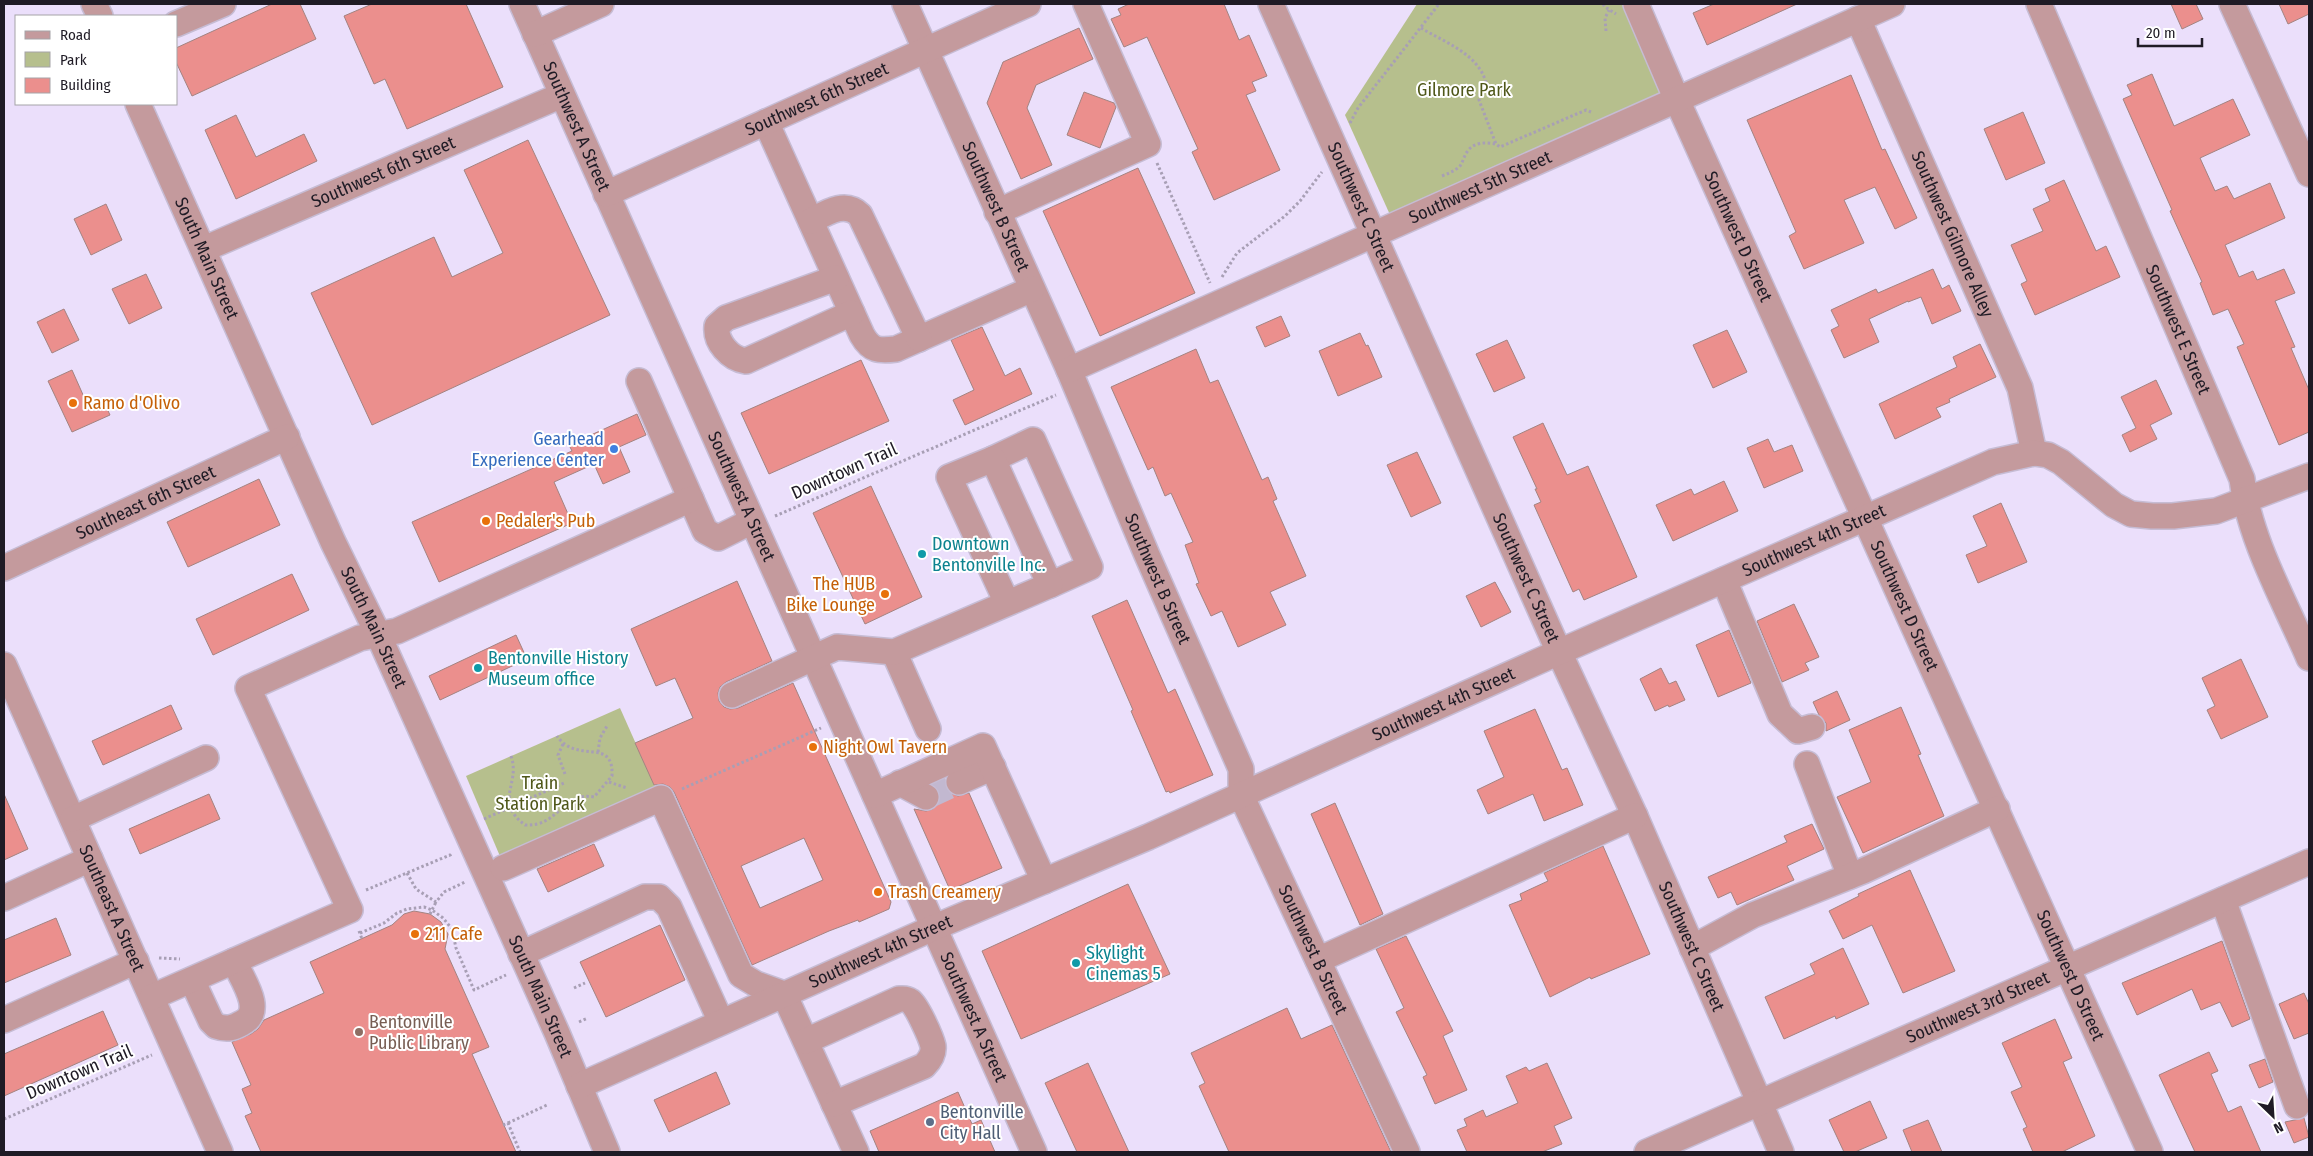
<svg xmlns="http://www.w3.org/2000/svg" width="2313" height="1156" font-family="'Fira Sans Condensed',sans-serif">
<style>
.green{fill:#b6bf8d}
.building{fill:#eb8f8d;stroke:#a38381;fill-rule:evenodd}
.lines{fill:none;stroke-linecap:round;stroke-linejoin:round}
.minor-tunnel{stroke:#c2b8d0;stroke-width:25;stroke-dasharray:25 12;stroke-linecap:butt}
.minor-casing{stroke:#c6bcd4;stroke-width:28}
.path{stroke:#a89fb5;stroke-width:3;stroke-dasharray:2.5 2.5;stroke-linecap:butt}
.minor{stroke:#c49a9d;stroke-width:25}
.food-dot{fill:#e8710a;stroke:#fff;stroke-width:2}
.shop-dot{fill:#3f7fe0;stroke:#fff;stroke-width:2}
.culture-dot{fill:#0f9aa8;stroke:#fff;stroke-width:2}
.education-dot{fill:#8d6e63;stroke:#fff;stroke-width:2}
.service-dot{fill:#5c6f8a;stroke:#fff;stroke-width:2}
.labels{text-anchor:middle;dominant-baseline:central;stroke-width:4;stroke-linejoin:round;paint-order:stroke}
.park-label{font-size:18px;fill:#4f5719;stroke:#fff}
.street-label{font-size:18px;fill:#1f1b25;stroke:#fff}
.food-label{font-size:18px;fill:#c56008;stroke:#fff;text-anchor:start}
.shop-label{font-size:18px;fill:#366cbe;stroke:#fff;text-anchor:end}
.culture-label{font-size:18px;fill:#0d838f;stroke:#fff;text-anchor:start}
.education-label{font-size:18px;fill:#785e54;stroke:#fff;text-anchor:start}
.service-label{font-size:18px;fill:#4e5e75;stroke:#fff;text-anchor:start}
</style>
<rect width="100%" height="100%" fill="#ebdffb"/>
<g class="green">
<path d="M1417,4h208l40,90 -274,123 -46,-102z"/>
<path d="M620,708l37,83 -155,70 -36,-85z"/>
</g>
<g class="building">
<path d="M272,4h28l16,35 -124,57 -16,-34v-14z"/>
<path d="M372,4h94l37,83 -96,42 -22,-50 -11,5 -30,-68z"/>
<path d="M1129,4h95l15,36 10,-5 18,41 -15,6 4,9 -10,4 34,75 -66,30 -22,-48 6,-3 -51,-112 -23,10 -13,-28 10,-4 -3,-6z"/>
<path d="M1714,4h83l-90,41 -14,-32z"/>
<path d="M2171,4h25l7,15 -21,10z"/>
<path d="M2279,4h30v10l-21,10z"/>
<path d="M1079,28l14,31 -57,26 -9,23 25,57 -31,14 -34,-76 16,-41z"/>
<path d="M2152,74l22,52 59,-27 17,36 -50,23 15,33 12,-5 7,13 36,-16 15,35 -60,27 14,32 14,-6 4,9 27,-11 11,24 -20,8 20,46 -4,1 18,42v42l-30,13 -42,-98 7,-3 -16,-35 -15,6 -13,-32 2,-1 -32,-71 2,-1 -49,-111 9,-4 -5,-10z"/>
<path d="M1851,75l31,75 3,-1 32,69 -22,11 -20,-42 -31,13 20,43 -60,26 -15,-33 7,-4 -49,-112z"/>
<path d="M1084,92l30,11 2,4 -16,41 -33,-13z"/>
<path d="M2023,112l22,51 -39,17 -22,-51z"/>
<path d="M236,115l20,42 48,-23 13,27 -81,38 -31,-69z"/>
<path d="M528,140l82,175 -238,110 -61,-132 123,-56 18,40 51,-24 -39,-83z"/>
<path d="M1138,168l57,125 -95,43 -57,-125z"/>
<path d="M2064,180l32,71 10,-5 14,31 -85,38 -14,-31 6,-3 -16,-36 32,-14 -10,-22 17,-8 -5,-12z"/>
<path d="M106,204l16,36 -31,15 -17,-36z"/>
<path d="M1933,269l9,20 7,-4 12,26 -29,13 -11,-27 -13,5v-1l-39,18 10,23 -35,16 -13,-28 8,-4 -8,-16 45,-21 2,4z"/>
<path d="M146,274l16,34 -33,16 -17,-35z"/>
<path d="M64,309l15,31 -27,13 -15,-31z"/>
<path d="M1281,316l9,20 -25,11 -9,-20z"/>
<path d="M982,327l23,49 15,-8 12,26 -67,31 -12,-25 21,-10 -23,-50z"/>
<path d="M1727,330l20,42 -34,16 -20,-43z"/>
<path d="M1360,333l6,13 2,-1 14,32 -44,19 -19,-45z"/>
<path d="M1507,340l18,38 -31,14 -18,-38z"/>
<path d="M1980,344l16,33 -47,22 1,3 -14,6 5,9 -46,22 -16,-35 78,-37 -4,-10z"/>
<path d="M1196,349l14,34 8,-3 44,100 6,-3 9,22 -4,2 33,75 -36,16 16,33 -48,22 -16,-36 -11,5 -15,-32 3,-1 -14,-38 8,-3 -22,-49 -6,3 -12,-29 -5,3 -37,-83z"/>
<path d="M861,360l28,61 -120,53 -28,-61z"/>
<path d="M72,370l16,36 15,-6 7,15 -38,17 -24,-51z"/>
<path d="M2156,380l16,34 -22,11 7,14 -27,13 -8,-17 14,-7 -15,-31z"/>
<path d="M637,414l9,21 -27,12 11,25 -27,12 -9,-20 -40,18 18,41 -133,59 -27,-60 160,-71 -3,-6z"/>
<path d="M1543,423l24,52 21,-9 49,111 -53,23 -5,-11 -6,3 -39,-87 7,-3 -6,-13h2l-24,-52z"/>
<path d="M1768,439l6,13 18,-7 11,26 -39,17 -17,-40z"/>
<path d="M1417,452l24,51 -30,14 -24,-52z"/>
<path d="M259,479l21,46 -92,42 -21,-45z"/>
<path d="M1724,481l14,30 -65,30 -17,-36 35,-16 3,6z"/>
<path d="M871,486l51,111 -57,27 -52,-111z"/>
<path d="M2001,503l26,59 -49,21 -12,-28 21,-9 -14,-30z"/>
<path d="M292,574l17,36 -96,45 -17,-36z"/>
<path d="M737,581l35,80 -46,21 -6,5 -2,6 1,8 5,6 6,2 8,-1 55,-25 98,219 -2,7 -30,13 -1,-2 -29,11 -77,34 -78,-173 -4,-5 -7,-3 -9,1 -19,-42 58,-25 -18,-40 -19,8 -25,-57zM804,838l19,42 -63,28 -19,-42z"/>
<path d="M1495,582l16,30 -30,15 -15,-31z"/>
<path d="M1127,600l41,93 7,-4 38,86 -43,18 -1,-2 -3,1 -35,-81 2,-1 -41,-94z"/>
<path d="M1794,604l25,53 -14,6 4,7 -27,12 -25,-61z"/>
<path d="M1729,630l22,53 -33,14 -22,-52z"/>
<path d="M516,635l11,24 -87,41 -11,-24z"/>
<path d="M2241,659l27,58 -47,22 -14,-29 8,-4 -13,-28z"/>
<path d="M1661,668l8,16 7,-3 9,19 -16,7 -1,-2 -13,6 -15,-32z"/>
<path d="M1837,691l13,29 -24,11v-8l-7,-8 -6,-13z"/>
<path d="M171,705l11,24 -79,36 -11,-24z"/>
<path d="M1901,707l20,47 -3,1 26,61 -81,37 -26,-56 34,-15 -22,-52z"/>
<path d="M1535,709l27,61 5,-2 16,37 -39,16 -11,-27 -45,20 -11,-24 27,-13 -20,-46z"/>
<path d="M950,793l8,3 11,-3 33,75 -52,22 -36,-81 12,2 7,-2 5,-5 2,-6z"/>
<path d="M4,794l24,55 -24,11z"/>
<path d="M209,794l11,25 -80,35 -11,-25z"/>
<path d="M1335,803l48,111 -23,11 -49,-111z"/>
<path d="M1812,824l12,25 -37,17 7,14 -57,25 -6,-13 -13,6 -10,-21 79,-35 -3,-6z"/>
<path d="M594,844l10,22 -56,26 -11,-23z"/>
<path d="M1603,846l47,108 -59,25 -1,-2 -40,20 -41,-92 13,-5 -2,-6 28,-13 -4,-8z"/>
<path d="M1910,870l45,101 -52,22 -31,-68 -29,14 -14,-28 30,-15 -1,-2z"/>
<path d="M1128,884l42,90 -149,65 -39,-88z"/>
<path d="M414,911l16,3 11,8 7,12 -3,15 44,98 -17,7 44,98h-255l-16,-36 7,-3 -10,-24 9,-4 -19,-43 19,-8 7,-5 6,-9 60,-27 -14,-31 82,-37 12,-11z"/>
<path d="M56,918l15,37 -67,28v-43z"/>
<path d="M660,925l25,55 -79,37 -26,-55z"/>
<path d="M1406,936l47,95 -10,5 24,54 -32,14 -12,-27 4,-2 -31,-63 8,-4 -28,-59z"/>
<path d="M2222,941l28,78 -18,8 -12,-25 -19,8 -9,-21 -55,26 -15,-32z"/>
<path d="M1843,948l26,56 -33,15 -1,-3 -51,23 -19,-42 50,-23 -5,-10z"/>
<path d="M2304,993l5,11v29l-15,6 -15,-35z"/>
<path d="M1287,1008l14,31 31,-14 59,127h-162l-30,-66 6,-3 -14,-30z"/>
<path d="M103,1011l15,34 -114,51v-42z"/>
<path d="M2055,1019l17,39 -9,4 32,74 -33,16h-29l-10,-23 4,-2 -16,-35 11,-5 -20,-44z"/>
<path d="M2209,1052l9,19 -7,3 17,38 13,-6 20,46h-66l-36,-77z"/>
<path d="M2265,1059l8,23 -14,6 -10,-23z"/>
<path d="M1088,1063l41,89h-52l-32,-69z"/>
<path d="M1547,1063l25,55 -18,8 8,18 -20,8h-75l-10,-22 10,-4 -3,-7 19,-9 3,7 32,-14 -12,-27 20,-9 3,4z"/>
<path d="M716,1072l14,32 -61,28 -15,-32z"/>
<path d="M958,1092l14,32 9,-4 14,32h-116l-9,-21z"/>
<path d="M1870,1101l17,37 -32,14h-11l-15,-32z"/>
<path d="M2304,1118l5,19 -15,6 -9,-21z"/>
<path d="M1928,1120l14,32h-30l-9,-22z"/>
</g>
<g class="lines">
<path class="minor-tunnel" d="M926,797l33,-15"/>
<defs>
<g id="minor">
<path d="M94,4l6,12"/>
<path id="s1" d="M522,4l512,1148"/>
<path id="s2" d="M905,4l164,366 78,185 94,214v26l166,357"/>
<path id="s3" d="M1271,4l288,648 76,164 146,336"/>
<path id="s4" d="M1636,4l41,96 473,1052"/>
<path id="s5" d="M2039,4l203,475c7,60 43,123 67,179"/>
<path d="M2232,4l77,170"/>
<path id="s6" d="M1858,19l162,369 14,65"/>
<path d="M176,24l47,-20"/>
<path d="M535,34l66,-30"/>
<path id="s7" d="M138,104l195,438 45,92 179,399 50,119"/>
<path d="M766,122l96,213c9,16 17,16 34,14l136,-60"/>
<path id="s8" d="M606,194l422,-190"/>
<path d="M997,212l151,-68 -62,-140"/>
<path d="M811,221c15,-8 34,-21 49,-6l59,124"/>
<path id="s9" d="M204,249l358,-154"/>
<path d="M836,278l-110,40 -9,8c-2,16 13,33 29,35l106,-48"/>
<path id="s10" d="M1069,370l823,-366"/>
<path d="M639,381l66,150 13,7 34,-17"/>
<path d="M993,459l40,-19 57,127 -40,18"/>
<path id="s11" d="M4,568l283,-131"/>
<path d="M1724,580l56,134 18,17 14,-4"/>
<path d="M894,652l34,77"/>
<path id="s12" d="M4,665l216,487"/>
<path d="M732,695l105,-48 57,5 156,-67 -57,-126 -44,18 58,126"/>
<path d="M1807,764l43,112"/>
<path d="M959,782l34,-15"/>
<path d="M900,783l26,14"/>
<path d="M875,795l108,-49 61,135"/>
<path d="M73,819l133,-61"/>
<path d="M503,868l158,-70 80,177 15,9 28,10 72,158"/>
<path d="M4,898l86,-39"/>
<path d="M2223,900l74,206"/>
<path d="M1692,948l61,-33 110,-44 134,-62"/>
<path d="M521,954l124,-57h14l10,10 52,115"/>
<path d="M1318,960l317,-144"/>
<path d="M192,980l19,41 5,5c11,4 17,2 26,-3 24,-12 -1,-45 -8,-62"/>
<path d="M152,997l198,-87 -102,-222 112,-50 37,-7 294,-132"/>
<path d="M4,1020l132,-59"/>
<path d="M806,1041l93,-42c4,0 7,-1 11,2 7,5 21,36 23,45 1,8 -4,15 -9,20l-90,38"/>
<path id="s13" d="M579,1086l354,-158 215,-91 411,-185 434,-190 41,-9 14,2 13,7 53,43 17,9 21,2h21l43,-5 93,-35"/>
<path id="s14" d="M1647,1152l662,-290"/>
</g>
</defs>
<use href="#minor" class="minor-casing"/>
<g class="path">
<path d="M1603,4l2,3 11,7"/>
<path d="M1421,28c23,14 58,26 65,55l-6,12 -1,5 17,44 4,3 86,-37 5,2"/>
<path d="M1606,31l-1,-13 4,-8"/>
<path d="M1350,123l8,-15 81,-104"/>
<path d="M1157,163l53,120"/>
<path d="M1442,176c7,-3 13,-5 18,-10 3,-4 4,-10 7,-14 6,-10 19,-10 29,-8"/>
<path d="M1222,277l15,-24 48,-37 15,-15 22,-29"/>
<path d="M775,516l281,-121"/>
<path d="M563,744l-5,11 7,19"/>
<path d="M598,752l2,-14 7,-12"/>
<path d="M511,756c10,28 -18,45 14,69 35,2 36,-34 69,-28l18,-21c2,-40 -35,-11 -55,-40"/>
<path d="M609,782l18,6"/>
<path d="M682,789l139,-61"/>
<path d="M484,819l80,-36"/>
<path d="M407,873l9,16 20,13 8,-10 21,-10"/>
<path d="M366,890l84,-35 1,2"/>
<path d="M430,914l6,-12"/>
<path d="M359,931l3,8"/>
<path d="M360,933l24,-10 13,-10 10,-4 17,-2 8,3 11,8 9,11 4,19 18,42 32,-15"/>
<path d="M159,958l21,1"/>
<path d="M574,988l11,-5"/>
<path d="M579,1022l9,-4"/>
<path d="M4,1119l148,-64"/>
<path d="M508,1123l39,-18"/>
<path d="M503,1125l5,-2 12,29"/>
</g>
<use href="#minor" class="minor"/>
</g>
<g class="food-dot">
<circle cx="73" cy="403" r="5"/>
<circle cx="486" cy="521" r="5"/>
<circle cx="885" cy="594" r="5"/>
<circle cx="813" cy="747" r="5"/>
<circle cx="878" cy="892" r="5"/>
<circle cx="415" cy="934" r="5"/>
</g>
<circle class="shop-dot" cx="614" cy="449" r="5"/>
<g class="culture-dot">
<circle cx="922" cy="554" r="5"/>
<circle cx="478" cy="668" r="5"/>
<circle cx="1076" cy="963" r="5"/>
</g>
<circle class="education-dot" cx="359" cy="1032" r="5"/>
<circle class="service-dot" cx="930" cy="1122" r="5"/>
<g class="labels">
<g class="park-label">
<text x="1464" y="90">Gilmore Park</text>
<text x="540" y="783">Train<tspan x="540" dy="21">Station Park</tspan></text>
</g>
<g class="street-label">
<text stroke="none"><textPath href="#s8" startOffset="231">Southwest 6th Street</textPath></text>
<text stroke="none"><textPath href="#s1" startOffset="134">Southwest A Street</textPath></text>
<text stroke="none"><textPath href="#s9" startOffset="195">Southwest 6th Street</textPath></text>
<text stroke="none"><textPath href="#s10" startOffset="450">Southwest 5th Street</textPath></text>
<text stroke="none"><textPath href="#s2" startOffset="222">Southwest B Street</textPath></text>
<text stroke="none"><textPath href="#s3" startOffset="222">Southwest C Street</textPath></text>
<text stroke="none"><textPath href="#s6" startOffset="235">Southwest Gilmore Alley</textPath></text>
<text stroke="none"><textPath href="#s4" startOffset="254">Southwest D Street</textPath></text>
<text stroke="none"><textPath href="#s7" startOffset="169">South Main Street</textPath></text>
<text stroke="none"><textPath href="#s5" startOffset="354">Southwest E Street</textPath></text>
<text transform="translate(844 471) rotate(-24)">Downtown Trail</text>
<text stroke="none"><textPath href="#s1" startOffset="539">Southwest A Street</textPath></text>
<text stroke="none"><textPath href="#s11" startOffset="156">Southeast 6th Street</textPath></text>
<text stroke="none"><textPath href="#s13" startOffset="1350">Southwest 4th Street</textPath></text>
<text stroke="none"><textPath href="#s3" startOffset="628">Southwest C Street</textPath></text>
<text stroke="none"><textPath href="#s2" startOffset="628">Southwest B Street</textPath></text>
<text stroke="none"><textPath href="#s4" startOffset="659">Southwest D Street</textPath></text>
<text stroke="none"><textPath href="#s7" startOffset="574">South Main Street</textPath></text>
<text stroke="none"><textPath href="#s13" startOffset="945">Southwest 4th Street</textPath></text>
<text stroke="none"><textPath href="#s12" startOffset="266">Southeast A Street</textPath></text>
<text stroke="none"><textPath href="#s3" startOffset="1032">Southwest C Street</textPath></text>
<text stroke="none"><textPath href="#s2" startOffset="1032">Southwest B Street</textPath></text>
<text stroke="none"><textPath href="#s13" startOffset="330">Southwest 4th Street</textPath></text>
<text stroke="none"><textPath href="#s4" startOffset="1064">Southwest D Street</textPath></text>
<text stroke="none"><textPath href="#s7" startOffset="979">South Main Street</textPath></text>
<text stroke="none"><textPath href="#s14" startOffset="361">Southwest 3rd Street</textPath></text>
<text stroke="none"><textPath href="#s1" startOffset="1109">Southwest A Street</textPath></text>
<text transform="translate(79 1072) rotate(-23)">Downtown Trail</text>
</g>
<g class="food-label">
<text x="83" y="403">Ramo d'Olivo</text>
<text x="496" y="521">Pedaler's Pub</text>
<text x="875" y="584" text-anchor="end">The HUB<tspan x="875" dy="21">Bike Lounge</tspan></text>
<text x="823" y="747">Night Owl Tavern</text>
<text x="888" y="892">Trash Creamery</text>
<text x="425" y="934">211 Cafe</text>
</g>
<g class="shop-label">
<text x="604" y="439">Gearhead<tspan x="604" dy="21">Experience Center</tspan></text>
</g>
<g class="culture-label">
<text x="932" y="544">Downtown<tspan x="932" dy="21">Bentonville Inc.</tspan></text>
<text x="488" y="658">Bentonville History<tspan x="488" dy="21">Museum office</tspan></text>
<text x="1086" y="953">Skylight<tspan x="1086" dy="21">Cinemas 5</tspan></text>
</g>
<g class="education-label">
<text x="369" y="1022">Bentonville<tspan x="369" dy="21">Public Library</tspan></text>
</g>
<g class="service-label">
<text x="940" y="1112">Bentonville<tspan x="940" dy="21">City Hall</tspan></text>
</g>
</g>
<rect width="2313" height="1156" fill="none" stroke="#1f1b25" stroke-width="10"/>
<rect x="15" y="15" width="162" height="90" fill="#ffffff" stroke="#a5a4a8"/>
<rect x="25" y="31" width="25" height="8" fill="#c49a9d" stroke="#a5a4a8"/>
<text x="60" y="40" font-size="15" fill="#1f1b25">Road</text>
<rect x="25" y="52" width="25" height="15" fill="#b6bf8d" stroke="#a5a4a8"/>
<text x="60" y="65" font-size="15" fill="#1f1b25">Park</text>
<rect x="25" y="78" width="25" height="15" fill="#eb8f8d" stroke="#a5a4a8"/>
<text x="60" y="90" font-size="15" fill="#1f1b25">Building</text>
<g transform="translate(2273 1116) rotate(155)" stroke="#ffffff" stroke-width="4" paint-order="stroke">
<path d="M0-4L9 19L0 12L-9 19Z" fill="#1f1b25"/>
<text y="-8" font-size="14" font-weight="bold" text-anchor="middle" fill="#1f1b25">N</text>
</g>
<path d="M2138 38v8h64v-8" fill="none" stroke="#1f1b25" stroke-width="2.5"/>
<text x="2146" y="38" font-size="15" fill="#1f1b25" stroke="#ffffff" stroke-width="4" paint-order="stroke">20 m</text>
</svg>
